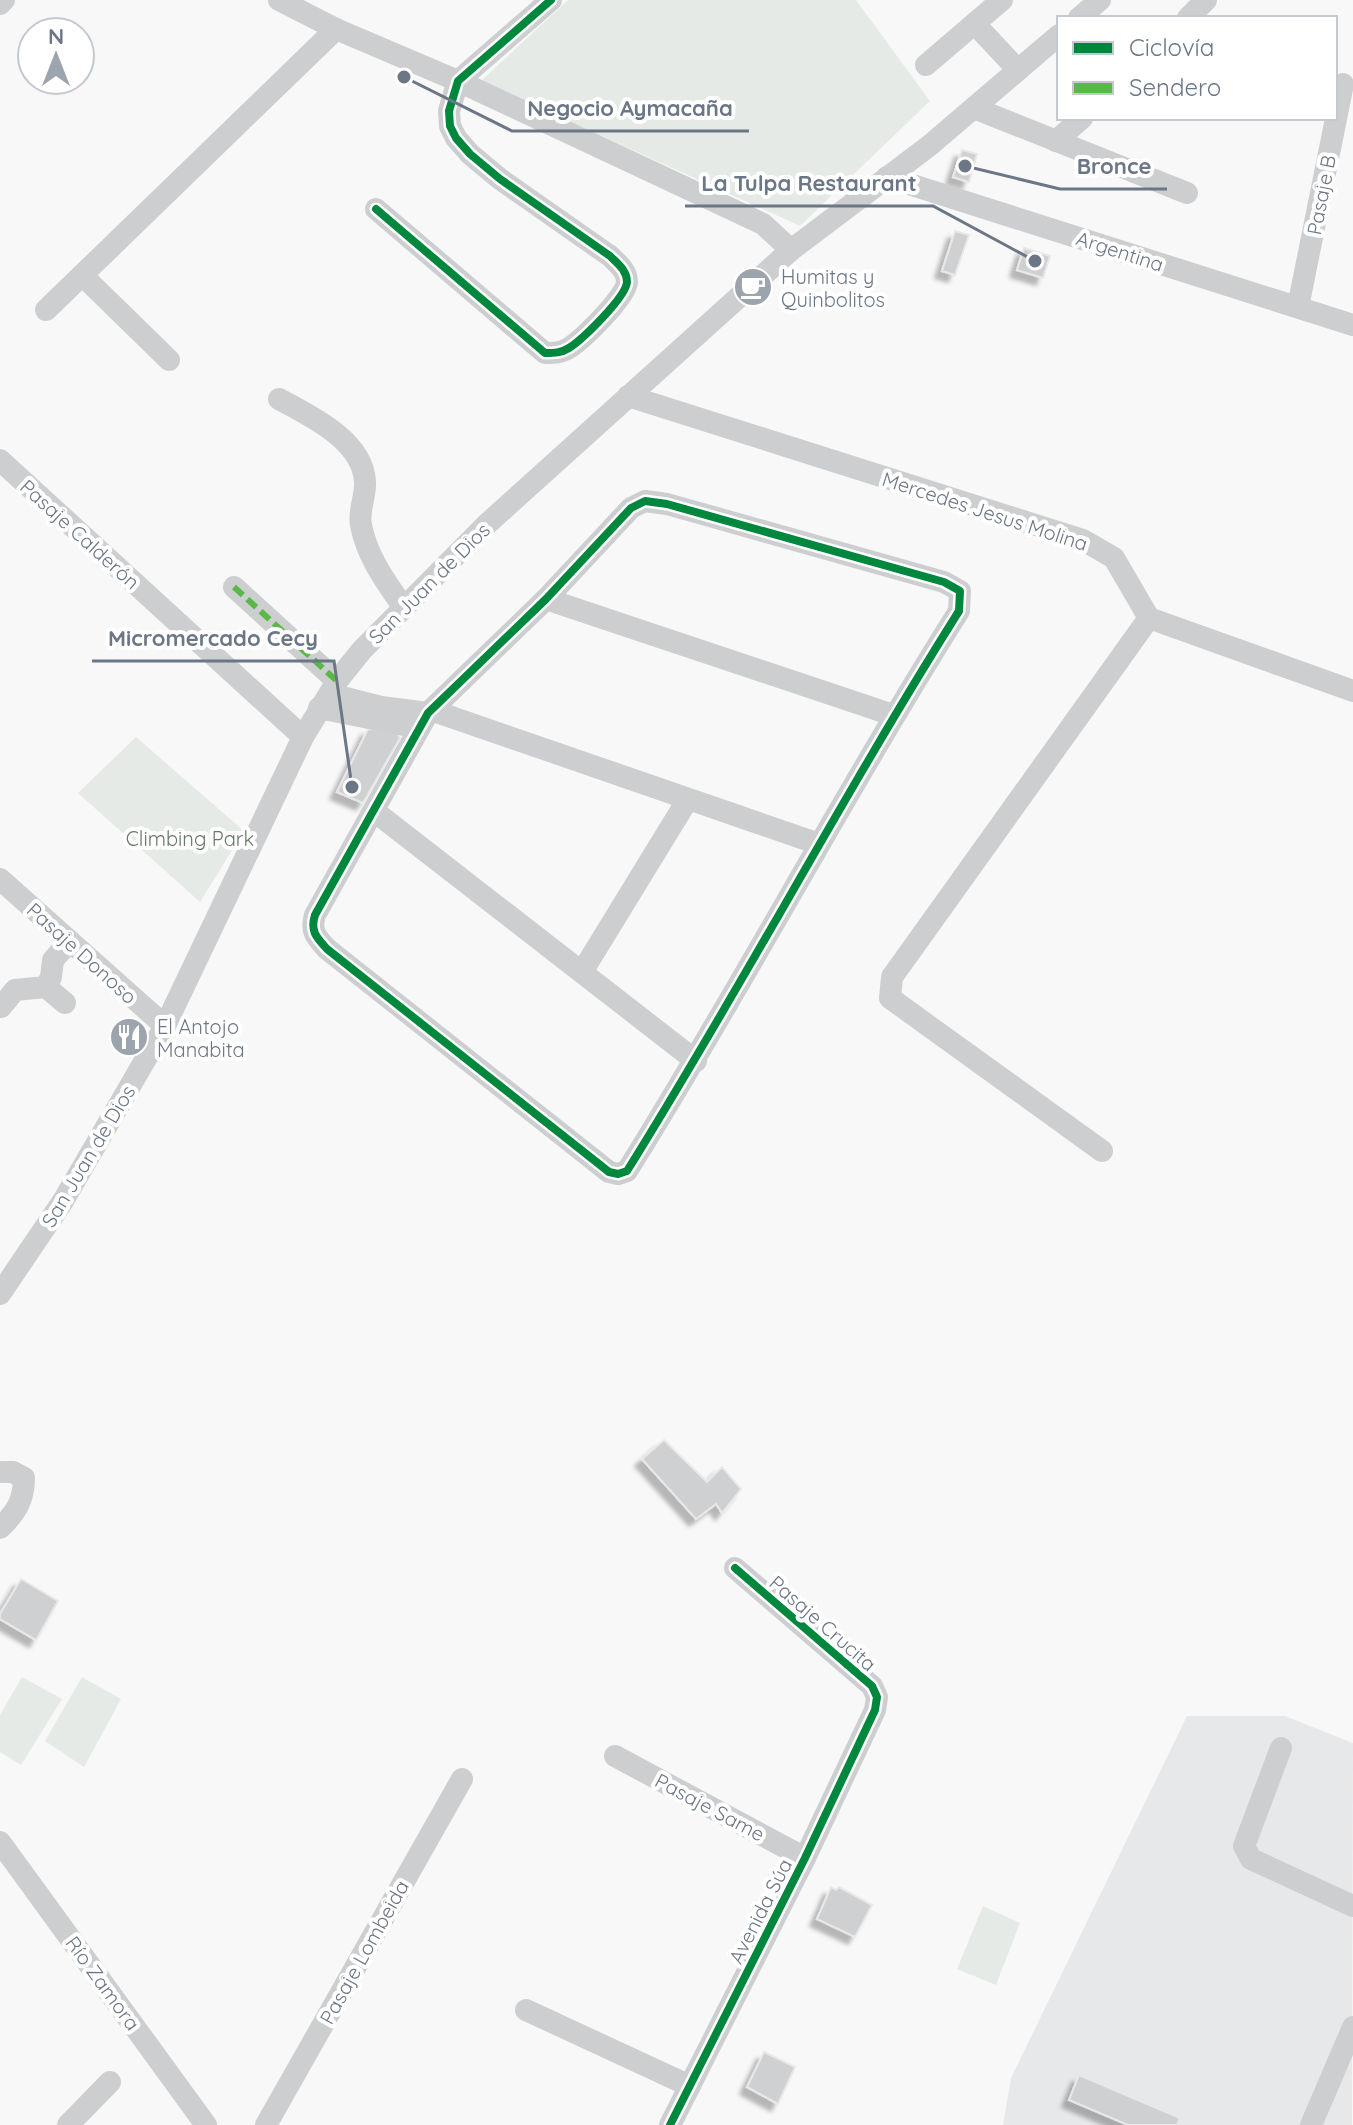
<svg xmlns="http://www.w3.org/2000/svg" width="1353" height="2125" font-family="Quicksand,sans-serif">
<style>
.built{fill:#e7e8e9}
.green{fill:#e6eae6}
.building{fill:#cfd0d2;stroke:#e8e8e8;stroke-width:2;filter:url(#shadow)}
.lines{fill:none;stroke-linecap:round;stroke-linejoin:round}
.minor{stroke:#cdcecf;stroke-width:22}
.quiet{stroke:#58b947;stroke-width:6;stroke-dasharray:12 6;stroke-linecap:butt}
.cycleway-casing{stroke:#fff;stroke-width:13}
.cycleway{stroke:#00873e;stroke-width:8}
.labels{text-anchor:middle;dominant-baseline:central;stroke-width:8;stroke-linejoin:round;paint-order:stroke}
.street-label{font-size:20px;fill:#6b7686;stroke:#fff}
.poi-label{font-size:20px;fill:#6b7686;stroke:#fff;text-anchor:start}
.park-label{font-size:20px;fill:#667865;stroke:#fff}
.leader{fill:none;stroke:#6b7686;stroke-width:3}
.callout-dot{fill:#6b7686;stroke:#fff;stroke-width:3}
.callout-label{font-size:22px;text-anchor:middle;font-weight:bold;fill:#6b7686;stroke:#fff;stroke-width:8;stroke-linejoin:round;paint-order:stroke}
</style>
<defs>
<filter id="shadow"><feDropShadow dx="-7" dy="7" stdDeviation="2" flood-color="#0004"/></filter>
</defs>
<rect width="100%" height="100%" fill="#f8f8f8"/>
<path class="built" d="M1187,1716h98l68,27 -1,382h-349l8,-47z"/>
<g class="green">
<path d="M568,0h288l74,101 -130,125 -319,-145z"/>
<path d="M136,737l108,94 -44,71 -122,-109z"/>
<path d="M22,1677l40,22 -41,66 -21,-13v-37z"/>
<path d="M82,1677l39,22 -37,68 -39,-26z"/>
<path d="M983,1906l37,17 -24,62 -39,-16z"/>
</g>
<g class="building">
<path d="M962,150l15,4 -8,28 -16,-5z"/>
<path d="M955,231l14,4 -14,40 -13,-4z"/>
<path d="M1024,248l26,8 -7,22 -26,-8z"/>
<path d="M368,729l27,1 5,8 -37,65 -26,-11z"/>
<path d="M664,1440l43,42 15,-15 19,22 -19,24 -6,-9 -20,15 -54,-60z"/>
<path d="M21,1579l37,22 -22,39 -36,-21v-5z"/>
<path d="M831,1887l5,3 3,-3 33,18 -17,32 -38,-18z"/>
<path d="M764,2052l31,15 -17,37 -31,-17z"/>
<path d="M1079,2075l101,43 -3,7h-49l-59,-25z"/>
</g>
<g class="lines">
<g class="minor">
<path d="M279,0l57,29 122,52 305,143 28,26"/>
<path d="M0,4l4,-4"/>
<path d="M1079,18l21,-18"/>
<path d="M1188,18l18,-18"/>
<path d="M975,24l43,46"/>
<path d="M926,65l76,-65"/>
<path d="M974,108l213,85"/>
<path d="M1056,141l26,-23"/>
<path d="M887,177l466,148"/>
<path d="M376,209l169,144c9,0 16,0 24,-5 14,-9 57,-51 58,-66 0,-12 -10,-19 -17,-26l-110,-77 -30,-25 -14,-16 -6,-12 -1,-15 9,-30 93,-81"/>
<path d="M82,275l87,85"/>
<path d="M1298,307l45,-223"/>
<path d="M46,310l290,-281"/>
<path d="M628,396l455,144 31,18 35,60 204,73"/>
<path d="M279,399c31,17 84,41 86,83 1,14 -7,29 -4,43 6,32 25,57 43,83"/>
<path d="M0,460l303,277"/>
<path d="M645,501l22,3 277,78 16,9 -1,20c-116,184 -217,376 -332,560l-9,3 -9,-2 -282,-223c-11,-12 -17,-18 -12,-34l113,-202 118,-114 85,-91z"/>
<path d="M234,587l103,94"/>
<path d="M546,599l347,116"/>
<path d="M330,694l51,13 47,6"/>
<path d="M319,708l100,20"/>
<path d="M431,710l388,134"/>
<path d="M374,811l322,250"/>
<path d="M0,879l165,147"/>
<path d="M582,972l106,-173"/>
<path d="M46,987l19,16"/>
<path d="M1,1007l14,-17 31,-3 5,-10 2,-17 16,-18"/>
<path d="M1102,1151l-212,-153 2,-21 257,-359"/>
<path d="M0,1294l63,-93 102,-175 138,-289 34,-56 25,-31 125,-126 304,-274 138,-104 130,-111"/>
<path d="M0,1472h13l11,6c0,22 -8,35 -24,50"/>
<path d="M1281,1748l-37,98 7,13 102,47"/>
<path d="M615,1756l190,102"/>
<path d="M0,1842l206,283"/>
<path d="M526,2010l164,76"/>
<path d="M68,2125l42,-43"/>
<path d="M266,2125l196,-346"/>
<path d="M670,2125l135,-267 70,-148 2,-13 -5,-11 -137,-118"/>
<path d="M1311,2125l42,-98"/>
</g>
<path class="quiet" d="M234,587l103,94"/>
<defs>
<g id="cycleway">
<path d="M376,209l169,144c9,0 16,0 24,-5 14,-9 57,-51 58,-66 0,-12 -10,-19 -17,-26l-110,-77 -30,-25 -14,-16 -6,-12 -1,-15 9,-30 93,-81"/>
<path d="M645,501l22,3 277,78 16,9 -1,20c-116,184 -217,376 -332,560l-9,3 -9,-2 -282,-223c-11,-12 -17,-18 -12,-34l113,-202 118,-114 85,-91z"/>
<path d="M670,2125l135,-267 70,-148 2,-13 -5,-11 -137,-118"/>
</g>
</defs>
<use href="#cycleway" class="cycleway-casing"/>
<use href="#cycleway" class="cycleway"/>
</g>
<defs>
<symbol id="cafe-disc" viewBox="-11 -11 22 22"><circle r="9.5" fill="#9ca4ae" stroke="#fff"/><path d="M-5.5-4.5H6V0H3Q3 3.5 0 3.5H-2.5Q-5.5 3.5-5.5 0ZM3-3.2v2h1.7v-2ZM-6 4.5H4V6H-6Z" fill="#fff"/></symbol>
<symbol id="restaurant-disc" viewBox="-11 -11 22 22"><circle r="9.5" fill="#9ca4ae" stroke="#fff"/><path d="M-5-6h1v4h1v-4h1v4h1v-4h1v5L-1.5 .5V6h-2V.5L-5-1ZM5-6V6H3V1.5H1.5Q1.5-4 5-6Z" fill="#fff"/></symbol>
</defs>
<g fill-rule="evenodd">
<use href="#cafe-disc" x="731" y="265" width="44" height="44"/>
<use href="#restaurant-disc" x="107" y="1015" width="44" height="44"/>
</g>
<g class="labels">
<g class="street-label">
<text transform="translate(1321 195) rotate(-79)">Pasaje B</text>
<text transform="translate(1120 251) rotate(18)">Argentina</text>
<text transform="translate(985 511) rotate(18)">Mercedes Jesus Molina</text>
<text transform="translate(80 534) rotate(42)">Pasaje Calderón</text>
<text transform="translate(429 583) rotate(-45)">San Juan de Dios</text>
<text transform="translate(82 953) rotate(42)">Pasaje Donoso</text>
<text transform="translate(88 1156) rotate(-59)">San Juan de Dios</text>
<text transform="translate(823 1623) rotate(41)">Pasaje Crucita</text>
<text transform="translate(710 1807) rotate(28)">Pasaje Same</text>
<text transform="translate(760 1911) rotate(-63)">Avenida Súa</text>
<text transform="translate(364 1952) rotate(-61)">Pasaje Lombeida</text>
<text transform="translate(103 1983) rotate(54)">Río Zamora</text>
</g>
<g class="poi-label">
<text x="781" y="276">Humitas y<tspan x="781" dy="23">Quinbolitos</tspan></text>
<text x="157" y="1026">El Antojo<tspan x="157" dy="23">Manabita</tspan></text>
</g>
<g class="park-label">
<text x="190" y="838">Climbing Park</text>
</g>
</g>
<path class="leader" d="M404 77L512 131H749M965 166L1060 189H1167M1035 261L933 206H685M352 787L334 661H92"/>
<g class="callout-dot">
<circle cx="404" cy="77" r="8"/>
<circle cx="965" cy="166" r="8"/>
<circle cx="1035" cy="261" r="8"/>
<circle cx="352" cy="787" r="8"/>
</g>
<g class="callout-label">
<text x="630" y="116">Negocio Aymacaña</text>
<text x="1114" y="174">Bronce</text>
<text x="809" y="191">La Tulpa Restaurant</text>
<text x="213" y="646">Micromercado Cecy</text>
</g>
<rect x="1057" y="16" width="280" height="104" fill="#ffffff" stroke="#c4c8cf" stroke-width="2"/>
<rect x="1073" y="42" width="40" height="12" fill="#00873e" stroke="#c4c8cf" stroke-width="2"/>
<text x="1129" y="56" font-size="24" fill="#6b7686">Ciclovía</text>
<rect x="1073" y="82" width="40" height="12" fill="#58b947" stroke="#c4c8cf" stroke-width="2"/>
<text x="1129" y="96" font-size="24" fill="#6b7686">Sendero</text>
<g transform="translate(56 56)"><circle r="38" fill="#ffffff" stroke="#c4c8cf" stroke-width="2"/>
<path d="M0-6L14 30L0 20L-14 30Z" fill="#9ca4ae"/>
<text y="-12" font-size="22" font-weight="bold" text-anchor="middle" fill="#6b7686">N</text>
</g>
</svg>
